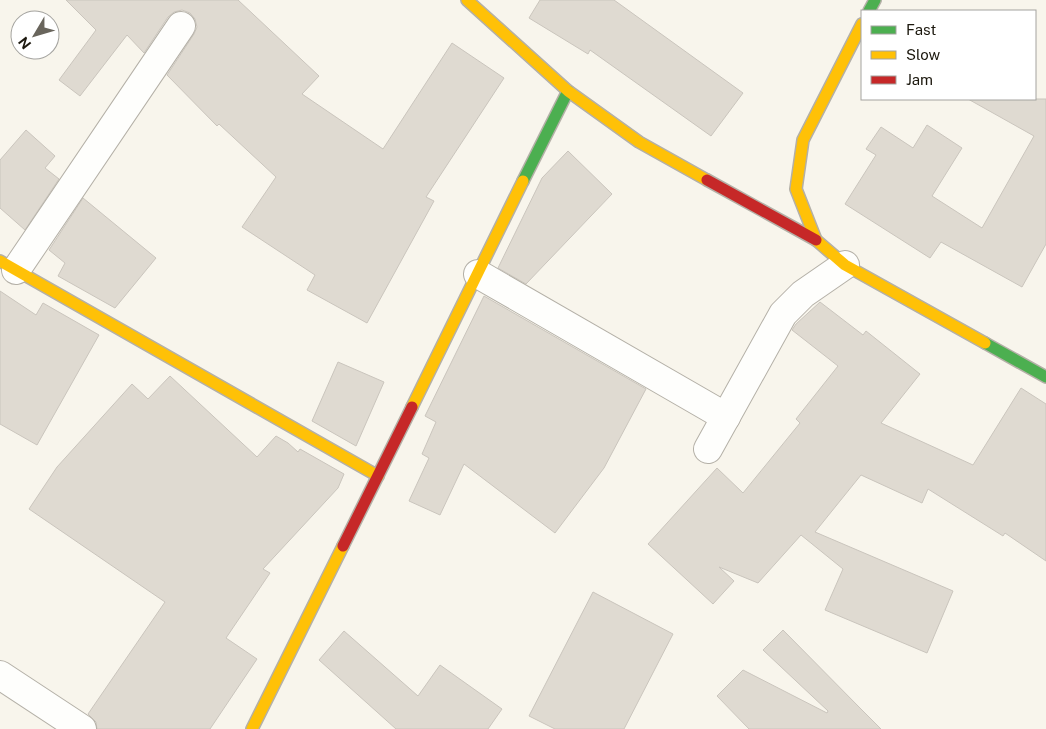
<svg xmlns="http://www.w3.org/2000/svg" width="1046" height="729" font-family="'Public Sans',sans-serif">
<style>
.building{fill:#dfdad1;stroke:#cac5bd}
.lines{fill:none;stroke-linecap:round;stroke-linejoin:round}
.street-casing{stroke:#b4b0a7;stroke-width:30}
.fast-casing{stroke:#b4b0a7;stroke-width:14}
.slow-casing{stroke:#b4b0a7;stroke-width:14}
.jam-casing{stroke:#b4b0a7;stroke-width:14}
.street{stroke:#fefefc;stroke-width:28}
.fast{stroke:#4caf50;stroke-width:11}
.slow{stroke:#ffc107;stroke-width:11}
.jam{stroke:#c62828;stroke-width:11}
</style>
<rect width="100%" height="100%" fill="#f8f5ec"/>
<g class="building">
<path d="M66,0h172l81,76 -17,18 81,55 69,-106 52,35 -78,119 8,4 -67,122 -60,-33 8,-15 -73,-48 34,-50 -57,-53 -2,2 -50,-51 27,-41 3,-7 -2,-8 -5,-6 -8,-3 -8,2 -6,5 -24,36 -17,-18 -47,61 -21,-16 37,-50z"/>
<path d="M540,0h74l129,93 -32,43 -121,-86 -2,4 -59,-36z"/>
<path d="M968,99h78v145l-24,43 -81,-45 -11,16 -85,-54 31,-49 -10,-6 15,-22 32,21 14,-23 35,23 -30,48 50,32 52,-92z"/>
<path d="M26,130l29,26 -10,12 14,11 -34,51 -25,-22v-48z"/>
<path d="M568,151l44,43 -86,90 -28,-16 44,-90z"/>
<path d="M83,198l73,60 -41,50 -57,-32 7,-13 -16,-13z"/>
<path d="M0,291l36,24 7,-12 56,32 -62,110 -37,-21z"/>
<path d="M484,296l162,93 -42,79 -49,65 -91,-69 -24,51 -31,-14 20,-43 -7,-4 14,-32 -11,-6z"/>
<path d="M820,302l43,33 3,-4 54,43 -39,49 92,42 48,-77 25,16v157l-41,-28 -2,3 -75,-47 -6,14 -61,-28 -46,57 138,59 -26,62 -102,-43 18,-41 -42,-34 -43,48 -39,-16 15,14 -21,23 -65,-60 69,-76 26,25 57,-70 -4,-4 42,-53 -46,-36 4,-6z"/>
<path d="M338,362l46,20 -28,64 -44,-25z"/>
<path d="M170,376l87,81 19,-21 12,7 10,9 2,-3 44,25 -6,14 -75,81 7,4 -44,65 31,21 -47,70h-113l-1,-7 -8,-8 77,-112 -136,-93 28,-42 75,-83 16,15z"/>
<path d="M593,592l80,42 -49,95h-69l-26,-13z"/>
<path d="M783,630l77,78 21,21h-132l-32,-33 26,-26 84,43 1,-2 -65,-61z"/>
<path d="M344,631l74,65 22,-31 62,44 -14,20h-92l-77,-69z"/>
</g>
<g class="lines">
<defs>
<g id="street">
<path d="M16,270l165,-244"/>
<path d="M478,274l248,143"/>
<path d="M708,449l75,-135 20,-20 42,-29"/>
<path d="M0,675l82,54"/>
</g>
<g id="fast">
<path d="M869,11l6,-11"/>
<path d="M523,181l45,-90"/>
<path d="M985,343l61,34"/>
</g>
<g id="slow">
<path d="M467,0l101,91 71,51 68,38"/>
<path d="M862,24l-59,116 -7,49 20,51 29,25 140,78"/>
<path d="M0,261l378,215"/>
<path d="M412,407l111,-226"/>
<path d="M252,729l91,-183"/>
</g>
<g id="jam">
<path d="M707,180l109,60"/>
<path d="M343,546l69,-139"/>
</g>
</defs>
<use href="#street" class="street-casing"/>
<use href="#fast" class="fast-casing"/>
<use href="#slow" class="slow-casing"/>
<use href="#jam" class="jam-casing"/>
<use href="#street" class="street"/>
<use href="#fast" class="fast"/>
<use href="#slow" class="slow"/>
<use href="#jam" class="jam"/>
</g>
<rect x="861" y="10" width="175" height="90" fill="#ffffff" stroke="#a4a39f"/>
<rect x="871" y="26" width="25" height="8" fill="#4caf50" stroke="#a4a39f"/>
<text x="906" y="35" font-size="15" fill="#1c180e">Fast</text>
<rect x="871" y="51" width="25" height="8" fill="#ffc107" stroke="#a4a39f"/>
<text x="906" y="60" font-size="15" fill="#1c180e">Slow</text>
<rect x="871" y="76" width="25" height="8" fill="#c62828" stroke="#a4a39f"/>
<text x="906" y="85" font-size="15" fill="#1c180e">Jam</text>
<g transform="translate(35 35) rotate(232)"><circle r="24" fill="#ffffff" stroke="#a4a39f"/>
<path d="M0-4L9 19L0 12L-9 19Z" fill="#69655c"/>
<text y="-8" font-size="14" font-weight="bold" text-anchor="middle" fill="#1c180e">N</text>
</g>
</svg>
